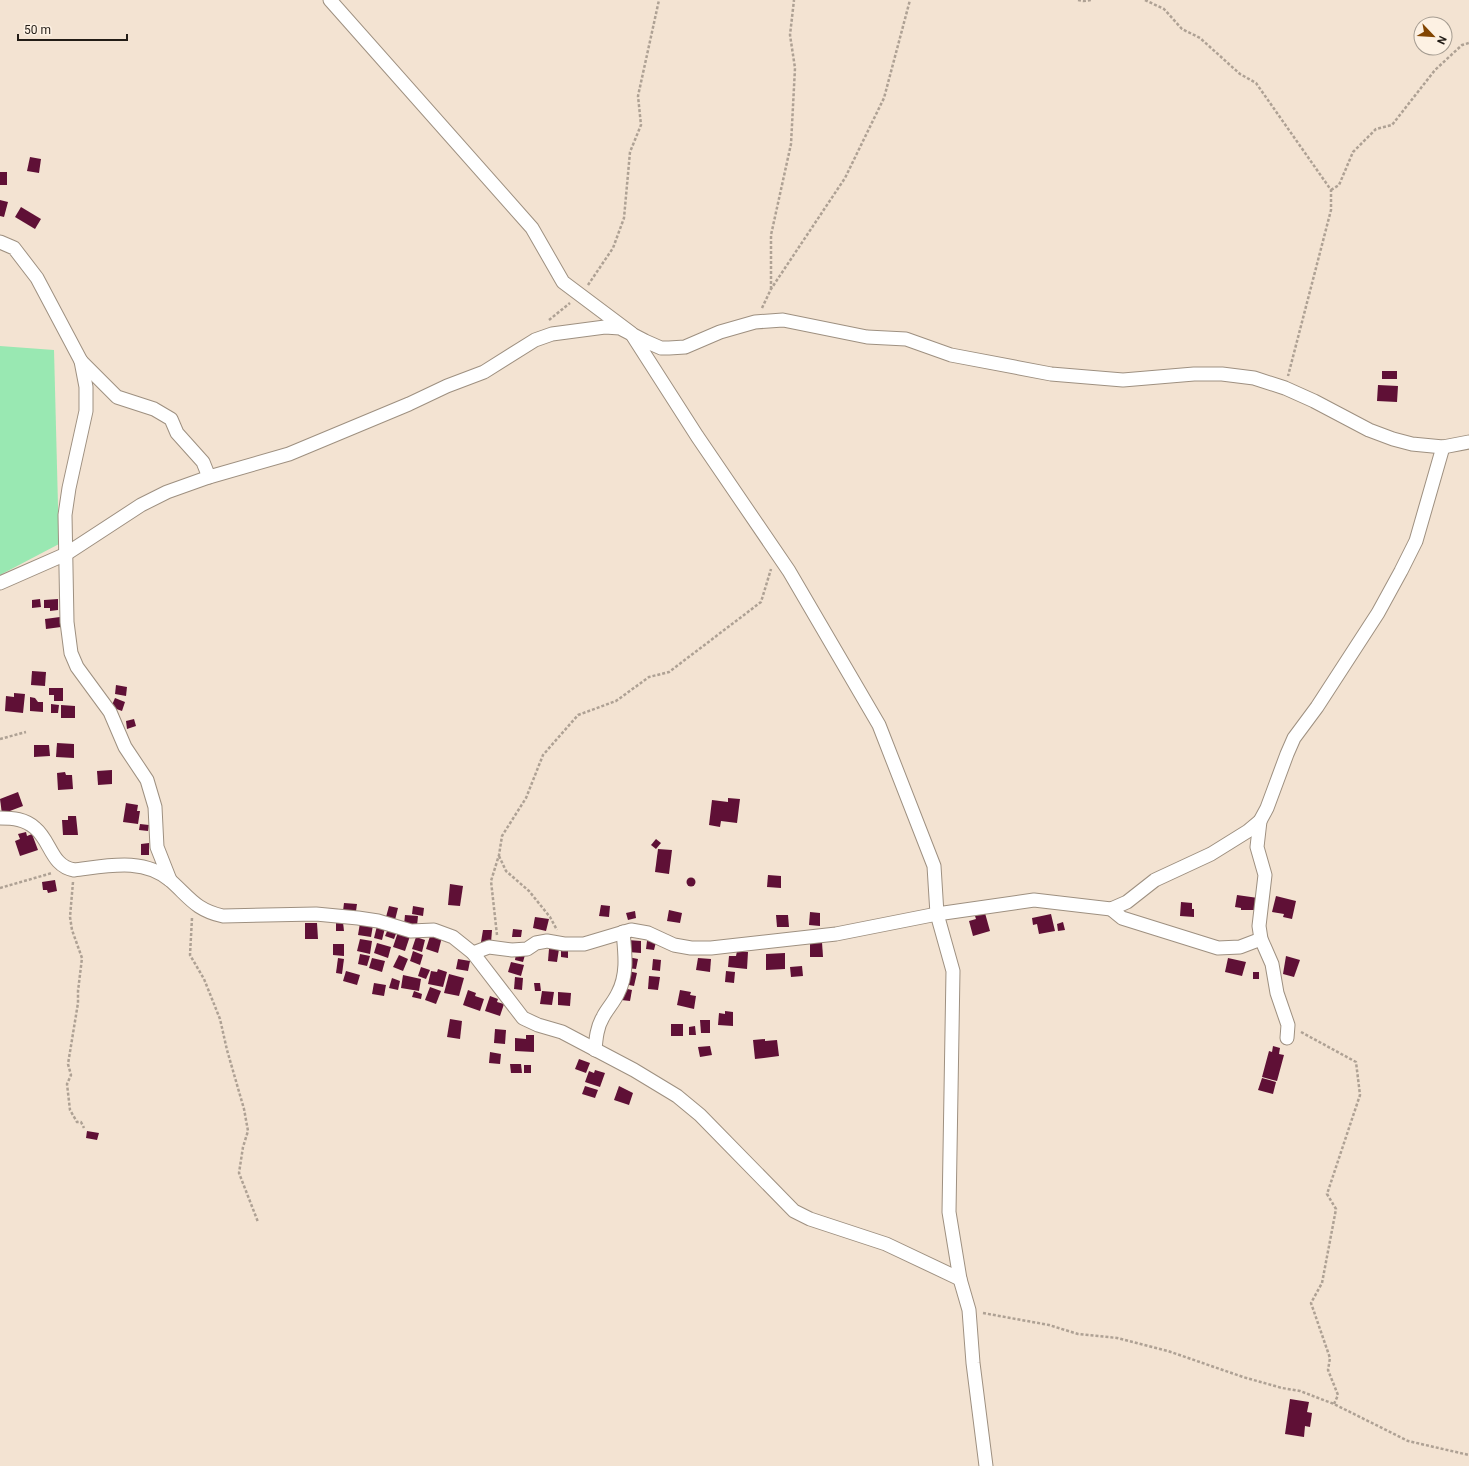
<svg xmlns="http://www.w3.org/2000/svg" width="1469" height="1466" font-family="Roboto,sans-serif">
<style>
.green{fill:#99e8b2}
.building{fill:#5f1036}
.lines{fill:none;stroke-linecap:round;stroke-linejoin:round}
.minor-casing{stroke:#9e9080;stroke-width:15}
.path{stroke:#aea194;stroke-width:2.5;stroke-dasharray:3 2;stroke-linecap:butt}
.minor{stroke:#fff;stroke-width:13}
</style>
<rect width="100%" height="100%" fill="#f3e3d2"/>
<path class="green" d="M0,346l54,4 5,194 -59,31z"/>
<g class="building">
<path d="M30,157l11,2 -2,14 -12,-2z"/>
<rect x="0" y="172" width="7" height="13"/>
<path d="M0,200l8,2 -4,15 -4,-1z"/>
<path d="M21,207l20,12 -6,10 -20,-12z"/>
<rect x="1382" y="371" width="15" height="8"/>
<path d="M1378,385l20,1 -1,16 -20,-1z"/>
<path d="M40,599l1,8 -9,1v-8z"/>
<path d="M58,599v11l-8,1v-3h-6v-8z"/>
<path d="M60,617l1,10 -15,2 -1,-10z"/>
<path d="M32,671l14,1 -1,14 -14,-1z"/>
<path d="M116,685l11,2 -1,9 -11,-2z"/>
<path d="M49,688h14v13h-9v-6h-5z"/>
<path d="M14,693l11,1 -2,19 -18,-2 1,-15 8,1z"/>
<path d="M30,697l5,1 3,4h5v10l-13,-1z"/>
<path d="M115,698l10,4 -3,9 -11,-4z"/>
<path d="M51,704l8,1 -1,8h-7z"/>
<path d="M61,705l14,1v12h-14z"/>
<path d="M134,719l2,7 -9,3 -1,-8z"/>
<path d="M57,743l17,1v14l-18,-1z"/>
<path d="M34,745h15l1,11 -16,1z"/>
<path d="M112,770v14l-14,1 -1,-14z"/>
<path d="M65,772l1,3h6l1,14 -15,1 -1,-17z"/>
<path d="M18,792l5,14 -21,8 -2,-15z"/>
<path d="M728,798l12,1 -3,24 -16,-2 -1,6 -11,-2 3,-25 16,2z"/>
<path d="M126,803l12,2 -1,6h3l-2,13 -15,-2z"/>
<path d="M68,816h8l2,19h-15l-1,-15h6z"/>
<path d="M140,824l9,1 -1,6 -9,-1z"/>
<path d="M26,832l1,4 5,-2 6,16 -18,6 -5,-15 5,-2 -2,-5z"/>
<path d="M656,839l5,4 -5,6 -5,-4z"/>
<path d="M149,843v12h-8v-11z"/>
<path d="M658,849l14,1 -3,24 -14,-2z"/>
<path d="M768,875l13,1v12l-14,-1z"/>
<circle cx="691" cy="882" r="4.5"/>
<path d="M55,880l2,11 -9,2 -1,-3h-4l-1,-8z"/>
<path d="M450,884l13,2 -3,20 -12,-1z"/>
<path d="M1237,895l21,3 -3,12h-14v-2l-6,-1z"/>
<path d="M1276,896l20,5 -4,18 -9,-2 1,-3 -12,-2z"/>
<path d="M1181,902l11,1v6h2v8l-14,-1z"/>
<path d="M344,903l13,1 -1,7h-13z"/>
<path d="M601,905l9,1 -1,11 -10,-1z"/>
<path d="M389,906l9,2 -3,12 -9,-3z"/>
<path d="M413,906l11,2 -1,8 -11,-2z"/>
<path d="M669,910l13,3 -2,10 -13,-2z"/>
<path d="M635,911l1,7 -8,2 -2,-7z"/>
<path d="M810,912l10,1v13l-11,-1z"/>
<path d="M985,913l5,18 -17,5 -4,-15 7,-2 -1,-3z"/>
<path d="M1051,914l4,17 -16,3 -2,-10 -4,1 -1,-7z"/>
<path d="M405,915l13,1 -1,10 -13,-1z"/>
<path d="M776,915h12l1,12h-12z"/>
<path d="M535,917l14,2 -3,12 -13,-3z"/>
<path d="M343,922l1,9h-8v-8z"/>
<path d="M1063,922l2,8 -7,1 -1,-7z"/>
<path d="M305,923h12l1,16h-13z"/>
<path d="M360,923l13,2 -2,12 -13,-2z"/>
<path d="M377,926l8,2 -3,12 -8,-2z"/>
<path d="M388,929l9,2 -3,8 -9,-3z"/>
<path d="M513,929l9,1 -1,7h-9z"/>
<path d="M483,930h9l-1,13 -10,-1z"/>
<path d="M398,932l12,4 -5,15 -12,-4z"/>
<path d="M431,933l11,4 -4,16 -12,-4z"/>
<path d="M416,937l9,3 -3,12 -10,-3z"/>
<path d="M360,939l12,2 -2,13 -13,-3z"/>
<path d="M628,940l13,1v12l-13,-1z"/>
<path d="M647,941l9,1 -2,8 -8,-1z"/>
<path d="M810,942h12l1,15h-13z"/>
<path d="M377,943l14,4 -3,11 -14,-5z"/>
<path d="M333,944h11v12l-11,-1z"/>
<path d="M549,949h10l-2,13 -9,-1z"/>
<path d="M561,950l7,1v7l-7,-1z"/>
<path d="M413,951l10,4 -3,10 -10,-4z"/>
<path d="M737,951l11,1 -1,17 -19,-2 1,-11h7z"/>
<path d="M516,953l9,2 -2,7 -8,-2z"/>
<path d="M785,953v16l-19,1v-16z"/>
<path d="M360,954l10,2 -3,10 -9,-2z"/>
<path d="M399,955l9,4 -5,12 -10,-4z"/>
<path d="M1286,956l14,4 -6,17 -11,-3z"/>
<path d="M628,957l10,2 -2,10 -9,-1z"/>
<path d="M338,958l6,1 -2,15 -6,-1z"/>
<path d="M372,958l13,3 -3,11 -13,-4z"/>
<path d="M698,958l13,1 -1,13 -14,-2z"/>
<path d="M1228,958l18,4 -4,14 -17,-4z"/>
<path d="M458,959l12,2 -2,10 -12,-2z"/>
<path d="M653,959l8,1 -1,11 -8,-1z"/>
<path d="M511,962l13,3 -3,11 -13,-4z"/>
<path d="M802,966l1,10 -12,1 -1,-10z"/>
<path d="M421,967l9,3 -4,9 -8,-3z"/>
<path d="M438,969l9,3 -4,15 -15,-3 3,-13 6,1z"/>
<path d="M346,971l14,4 -3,10 -14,-4z"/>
<path d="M628,971l9,2 -3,13 -10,-2z"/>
<path d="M726,971l9,1 -1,11 -9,-1z"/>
<rect x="1253" y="972" width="6" height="7"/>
<path d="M449,974l15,4 -5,18 -15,-3z"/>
<path d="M403,975l18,4 -2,12 -18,-3z"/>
<path d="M649,976l11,1 -2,13 -10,-1z"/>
<path d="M515,977l8,1 -1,12 -8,-1z"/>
<path d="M392,978l8,3 -2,9 -9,-2z"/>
<path d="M374,983l12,2 -2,11 -12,-2z"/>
<path d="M534,983h6l1,8h-6z"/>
<path d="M430,987l11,4 -5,13 -11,-4z"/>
<path d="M623,988l9,2 -2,11 -9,-1z"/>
<path d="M468,990l8,3 -1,3 9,3 -4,12 -17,-6z"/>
<path d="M680,990l11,2 -1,3 6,1 -2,13 -17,-4z"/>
<path d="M414,991l8,3 -1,5 -9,-2z"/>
<path d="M542,991l12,1 -2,13 -12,-1z"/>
<path d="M558,992l13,1 -1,13 -12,-1z"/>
<path d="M490,996l8,3 -1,3 7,2 -4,12 -15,-5z"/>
<path d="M725,1011l8,1v14l-15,-1 1,-12 6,1z"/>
<path d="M450,1019l12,2 -2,18 -13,-2z"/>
<path d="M700,1020h10v13h-9z"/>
<rect x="671" y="1024" width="12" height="12"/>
<path d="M695,1026l1,9h-7v-8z"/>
<path d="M495,1029l11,1 -1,14 -11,-1z"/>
<path d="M526,1035h8v17l-19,-1v-13l11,1z"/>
<path d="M765,1039v2l12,-1 2,16 -24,3 -2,-19z"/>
<path d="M710,1046l2,9 -12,2 -2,-10z"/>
<path d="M1273,1046l7,2 -1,6 5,1 -7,26 -15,-4 7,-26 3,1z"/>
<path d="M490,1052l11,2 -1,10 -11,-1z"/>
<path d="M579,1059l11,4 -4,10 -11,-4z"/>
<path d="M510,1064h11l1,9h-11z"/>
<rect x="524" y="1065" width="7" height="8"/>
<path d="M595,1070l10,3 -5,14 -15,-5 4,-11 5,2z"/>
<path d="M1262,1078l14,4 -3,12 -15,-4z"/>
<path d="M585,1086l13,4 -3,8 -13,-4z"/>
<path d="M619,1086l14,7 -4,12 -15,-5z"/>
<path d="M87,1131l12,2 -2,7 -11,-2z"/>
<path d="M1290,1399l19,3 -2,10 5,1 -2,14 -5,-1 -1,11 -19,-3z"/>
</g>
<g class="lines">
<defs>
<g id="minor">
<path d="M330,0l202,228 31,54 68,51 66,103 92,135 90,154 55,141 3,48 16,57 -4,241 11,67 9,31 4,53 13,103"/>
<path d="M0,242l14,6 23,30 44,83 36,36 37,12 17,10 6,14 26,29 6,15"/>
<path d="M81,361l5,26v24l-17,77 -4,27 2,107 4,31 6,14 33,45 15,35 22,33 8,27 2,40 13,33"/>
<path d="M0,583l66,-29 75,-49 26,-13 42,-15 80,-23 120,-50 38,-18 37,-14 51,-32 17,-6 53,-7 15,1 25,13 16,7h8l16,-1 35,-15 35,-10 28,-2 84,17 39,2 45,16 100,19 72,6 71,-6h28l32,4 31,10 29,13 55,29 24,9 19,5 31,3 26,-5"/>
<path d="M0,818c13,0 25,1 35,10 16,13 16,38 39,42 33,-4 70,-13 97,11 19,17 25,29 52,35l93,-2 42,4 20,3 33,10 23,-1 19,7 20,16 50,65 15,7 24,7 72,38 43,26 23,19 94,96 16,8 76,25 74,35"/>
<path d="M1260,821l-3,26 8,28 -6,51 2,13 11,25 5,29 11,32 -1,13"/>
<path d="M1111,909l11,9 96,30 22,-1 21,-8"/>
<path d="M473,953l16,-6 23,3 15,-1 9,-6 11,-2 17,3h20l47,-14 17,3 26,12 17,3h20l125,-14 101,-20 97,-14 77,9 16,-7 28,-22 56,-26 37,-23 12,-10 7,-13 20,-54 7,-16 23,-31 61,-94 23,-42 15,-30 27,-94"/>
<path d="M595,1050c1,-12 2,-23 8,-33 4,-8 11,-15 15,-24 10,-19 7,-40 5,-61"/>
</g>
</defs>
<use href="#minor" class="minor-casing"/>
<g class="path">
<path d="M1078,0l5,1 8,-1"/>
<path d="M1145,0l19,9 18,20 18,9 40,36 16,9 75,107v20l-43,166"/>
<path d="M1331,190l8,-5 14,-33 23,-23 16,-4 43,-55 27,-25 7,-2"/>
<path d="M588,285l25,-37 11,-30 6,-66 11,-27 -3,-29 21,-96"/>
<path d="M771,289v-54l20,-91 4,-76 -5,-33 4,-35"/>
<path d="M762,308l9,-19 74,-111 39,-80 26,-98"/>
<path d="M549,320l21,-17"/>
<path d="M0,739l26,-7"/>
<path d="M499,856l7,15 23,20 21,26 7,13"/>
<path d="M73,882l-3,35 2,13 10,28 -4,33v12l-10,61 3,11 -4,9 3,26 7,12h4l3,6"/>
<path d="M0,888l52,-15"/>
<path d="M192,918l-2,37 14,24 16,40 7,31 17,59 4,22 -5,16 -4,26 19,49"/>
<path d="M497,935l-6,-54 8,-26 3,-19 24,-38 17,-43 35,-40 38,-14 33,-24 20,-5 92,-70 10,-33"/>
<path d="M1301,1032l55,30 4,33 -33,99 9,15 -14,74 -11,20 19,55 -2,12 10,25 -4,9"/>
<path d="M983,1313l66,12 29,9 39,4 51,13 75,26 39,11 18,3 34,13 74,37 61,14"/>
</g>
<use href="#minor" class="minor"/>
</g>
<g transform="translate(1433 36) rotate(115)"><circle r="19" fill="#fdf1e3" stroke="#a59c91"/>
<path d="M0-3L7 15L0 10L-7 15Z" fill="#824502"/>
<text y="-6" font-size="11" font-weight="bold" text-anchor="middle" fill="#221c16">N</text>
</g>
<path d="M18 34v6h109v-6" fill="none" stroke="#221c16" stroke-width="2"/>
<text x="24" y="34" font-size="12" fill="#221c16" stroke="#fdf1e3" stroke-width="3" paint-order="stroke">50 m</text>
</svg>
